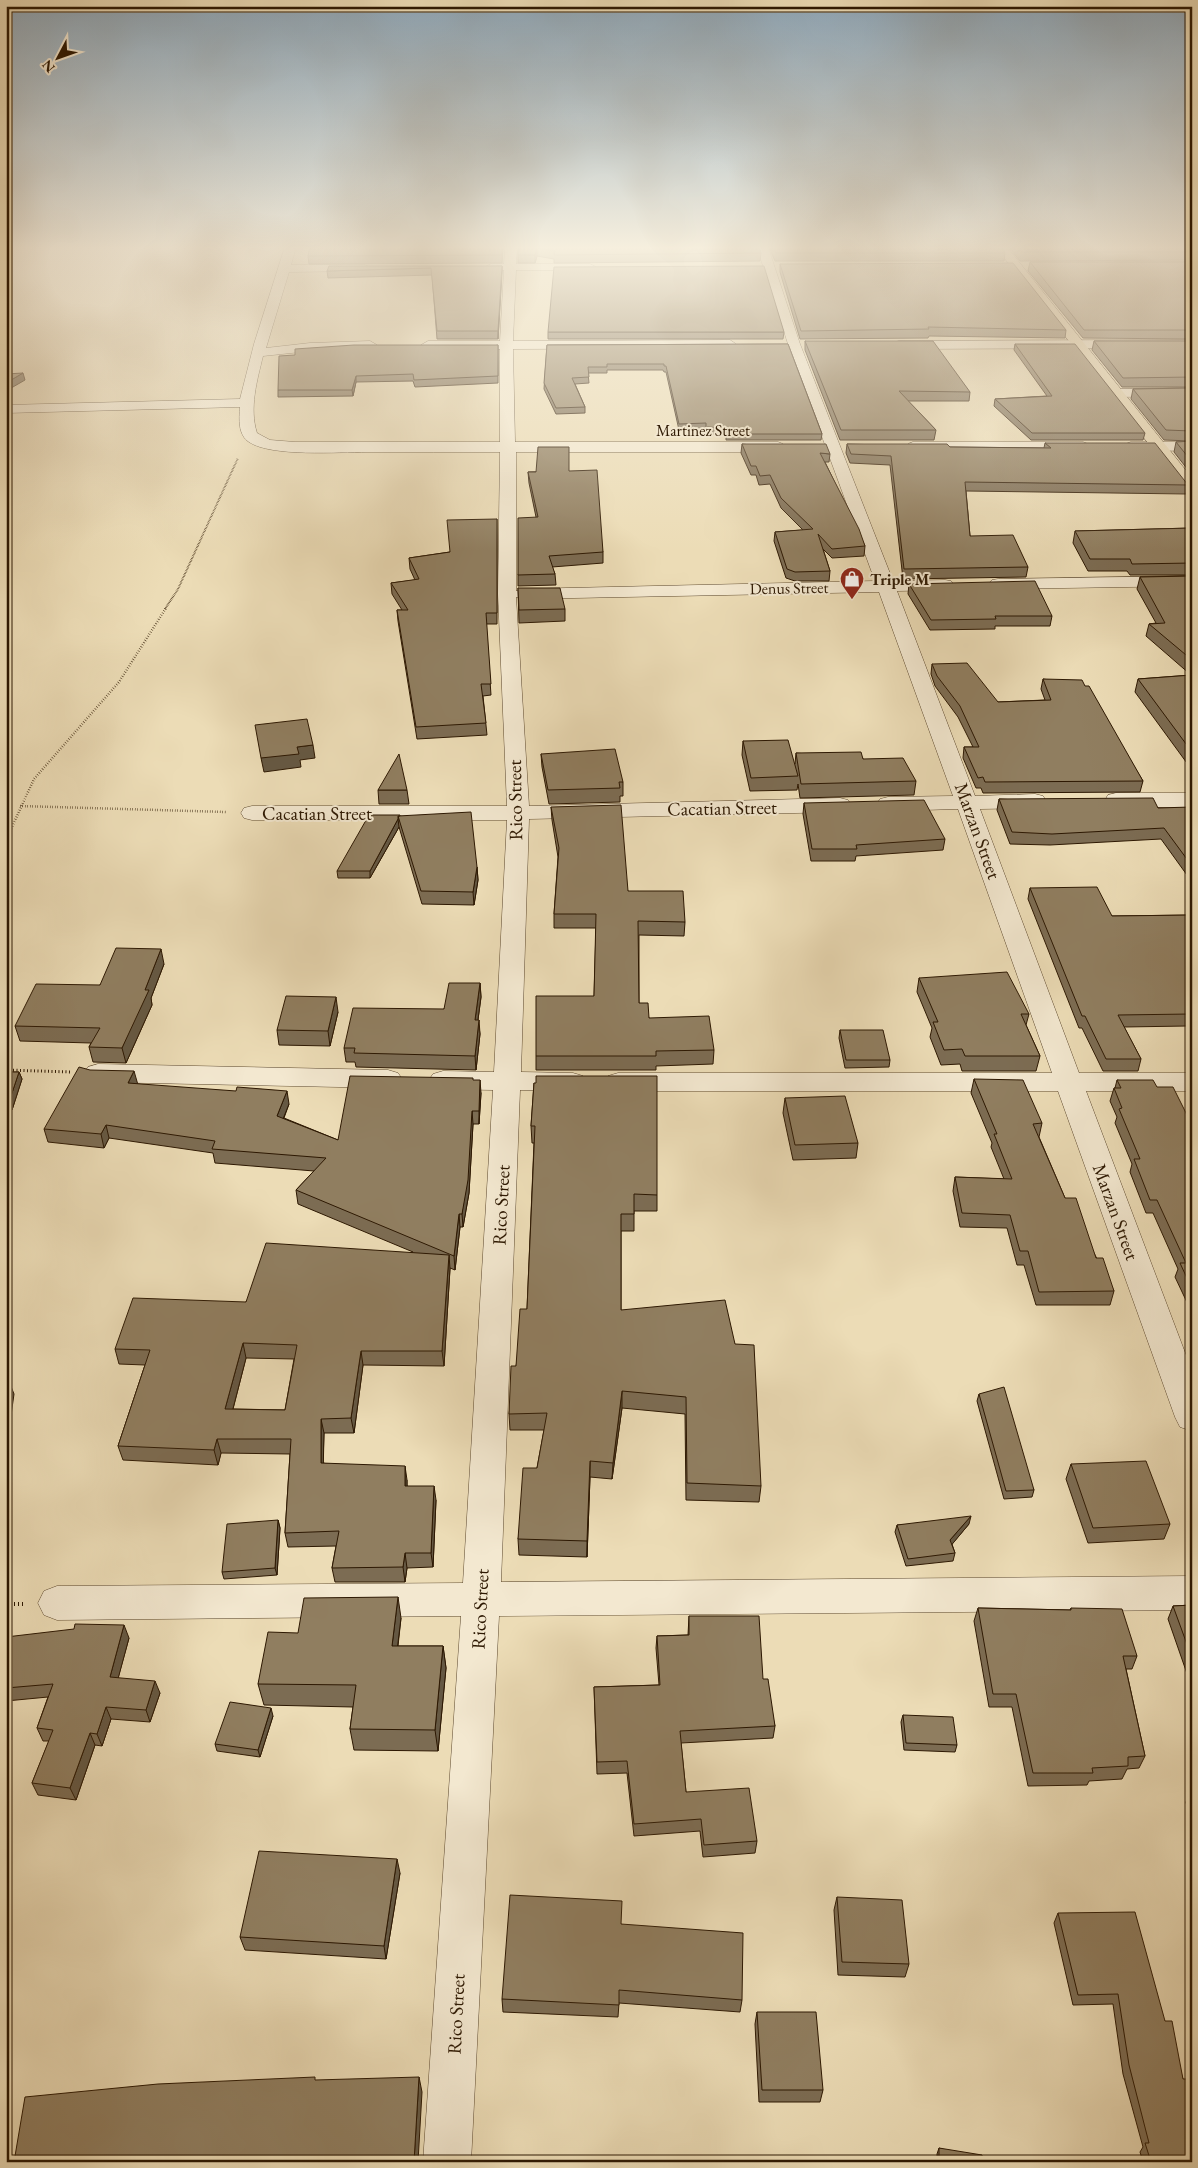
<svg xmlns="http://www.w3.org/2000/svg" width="1198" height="2168" font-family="'EB Garamond',serif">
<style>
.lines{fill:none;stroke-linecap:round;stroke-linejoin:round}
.minor-casing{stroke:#5d492f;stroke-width:1}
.highway-casing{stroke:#2d1802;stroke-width:1}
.path-far3{stroke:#2d1802;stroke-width:2;stroke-dasharray:0.5 1;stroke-linecap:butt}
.path-far2{stroke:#2d1802;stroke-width:2.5;stroke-dasharray:0.5 2;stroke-linecap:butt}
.path-far1{stroke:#2d1802;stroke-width:3;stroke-dasharray:1 2.5;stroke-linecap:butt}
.path{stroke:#2d1802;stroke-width:4;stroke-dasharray:1 3;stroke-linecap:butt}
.minor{fill:#f3e8d0;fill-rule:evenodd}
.highway{fill:#ecdcb6;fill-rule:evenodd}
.wall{fill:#7c6c53;stroke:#2d1802;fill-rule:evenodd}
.shaded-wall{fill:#655843;stroke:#2d1802}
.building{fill:#907e60;stroke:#2d1802;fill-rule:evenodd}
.labels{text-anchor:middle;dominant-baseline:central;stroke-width:4;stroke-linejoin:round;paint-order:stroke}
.far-street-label{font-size:16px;fill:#2d1802;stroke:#f3e8d0}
.far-poi-label{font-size:16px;font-weight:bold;fill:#2d1802;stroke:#f3e8d0;text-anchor:start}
.street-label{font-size:19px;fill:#2d1802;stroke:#f3e8d0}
</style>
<rect width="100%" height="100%" fill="#ecdcb6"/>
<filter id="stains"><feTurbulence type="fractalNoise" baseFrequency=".004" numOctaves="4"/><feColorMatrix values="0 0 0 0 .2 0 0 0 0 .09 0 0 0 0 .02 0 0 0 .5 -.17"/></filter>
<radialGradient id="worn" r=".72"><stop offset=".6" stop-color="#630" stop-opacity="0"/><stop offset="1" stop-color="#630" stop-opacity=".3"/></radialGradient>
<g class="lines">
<defs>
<g id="minor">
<path d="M285,247h11l-5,18h74l6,3 -6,3 -76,1 -23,76 44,-5 60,-2 7,4 -7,4 -60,2 -47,5c-6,25 -14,52 -6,77l13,7 25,2h205v-93h-72l-7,-4 7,-4h72l4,-71h-13l-6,-3 6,-3h13l1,-17h12l-1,17h74l6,3 -6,3h-74l-3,71 217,-1 6,4 -6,4 -217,1 2,93h263l5,2 3,3 -3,3 -5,2h-262v139l7,-2 352,-8 -87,-237 -31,-97h11l32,97 93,237 52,-1 6,1 3,4 -3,4 -6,1 -48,1 78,205 60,-2 8,2 3,5 -3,5 -8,2 -55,1 99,264h113v18h-106l106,280v60l-12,-4 -5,-10 -117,-326h-440l-10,-3 -4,-6 4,-6 10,-3h434l-94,-264 -70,2 -8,-2 -3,-5 3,-5 8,-2 65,-1 -74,-204 -356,7 -7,-2 13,209 311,-8 8,2 3,5 -3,5 -8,2 -311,7 -8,253 52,1 10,3 4,6 -4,6 -10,3 -53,-1 -19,492 691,-6v34l-693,6 -28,546h-48l38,-546 -404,4 -13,-5 -6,-12 6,-12 13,-5 406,-3 30,-493 -50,-1 -10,-3 -4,-6 4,-6 10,-3 51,1 13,-252h-255l-8,-2 -3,-5 3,-5 8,-2h255l-9,-212 2,-142c-44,0 -89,0 -133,0 -28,0 -96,5 -118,-10 -11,-7 -10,-23 -9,-35l-234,6v-8l234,-6 14,-55z"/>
<path d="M1192,340v8l-294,1 -7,-4 7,-4z"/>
<path d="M1192,388v8l-76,1 -7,-4 7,-4z"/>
<path d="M913,442h170l5,2 3,3 -3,3 -5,2 -175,-2 -3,-3 3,-3z"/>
<path d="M1131,442h61v9l-66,-1 -3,-3 3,-3z"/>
<path d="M1192,576v10l-194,3 -6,-1 -3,-4 3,-4 6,-1z"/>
<path d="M1116,793h76v14h-76l-8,-2 -3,-5 3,-5z"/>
<path d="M98,1064l290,6 10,3 4,6 -4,6 -10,3 -290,-6 -10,-3 -4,-6 4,-6z"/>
</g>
<path id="highway" d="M996,247h11l185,231v16l-6,-2z"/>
</defs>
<use href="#minor" class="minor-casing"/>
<use href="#highway" class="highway-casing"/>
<path class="path-far3" d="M165,609l13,-20 60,-131"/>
<g class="path-far2">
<path d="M20,806l206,6"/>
<path d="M6,840l28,-61 85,-97 47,-74"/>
</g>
<path class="path-far1" d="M6,1070l65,2"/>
<path class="path" d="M6,1604h17"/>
<use href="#minor" class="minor"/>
<use href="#highway" class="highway"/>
</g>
<g class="wall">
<path d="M310,247h193l-1,16 -193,1 -1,-8z"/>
<path d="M518,247l243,6 -1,8 -206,2v-4l-17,-3 -2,7h-17z"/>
<path d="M769,247h232l4,6 -1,8h-229z"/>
<path d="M1009,247h183v13l-172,1z"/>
<path d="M1030,262h162v77l-109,-1 -55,-67z"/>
<path d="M780,264l286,66 -1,8 -136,-2 -1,2 -128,1 -20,-67z"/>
<path d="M502,266l-4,73h-61l-5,-64 -104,3 -1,-7z"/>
<path d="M548,332h236l-1,7h-235z"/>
<path d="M805,341l165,51 -1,9h-61l28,29 -2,10h-94l-35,-90z"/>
<path d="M1094,341h98v46h-70l-30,-37z"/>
<path d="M788,344l34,90 -1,6h-95v-6h-21v-4h-26l-13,-58h-2l-1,-2h-56v3h-19l1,10 -14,1 10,23v6l-29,1 -12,-25 3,-44z"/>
<path d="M1015,344l130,89 -2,7h-112l-37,-34 1,-7 52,-3 -33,-46z"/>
<path d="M498,345v38l-83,4 -2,-6 -57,1 -3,14 -75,1v-7z"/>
<path d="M1192,388v53l-28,-1 -33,-41 2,-10z"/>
<path d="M1176,442h16v33l-18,-23z"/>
<path d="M1045,443l143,42 -2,9 -220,-3 4,45 58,31 -2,10 -123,2 -13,-114 -40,-2 -4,-10 1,-9 103,3 94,1z"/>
<path d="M742,444l88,10 -1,8h-4l40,84 -1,10 -32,2 -9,-9 7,22 -1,10h-34l-9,-3 -12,-37 1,-9 28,-2 -22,-22 -11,-24 -11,1 -3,-10h-5l-10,-22z"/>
<path d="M569,471l34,81v11l-51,4 3,7 1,11 -38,1v-11l18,-58 -7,-34 -1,-11z"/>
<path d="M1189,484l3,1v25l-5,1v-17z"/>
<path d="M497,519v105h-11l5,71 -8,1 4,39 -70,4 -19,-118 -1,-11h5l-10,-16 -1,-11 24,-3 -5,-11 -1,-11 41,-6z"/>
<path d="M1192,528v47h-62l-3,-4h-39l-15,-28 2,-12z"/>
<path d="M1192,576v194l-57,-78 3,-13 53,-4 -45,-39 3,-12 7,-1 -19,-34 3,-12z"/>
<path d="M909,584l143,32 -2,10h-55v3l-65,1 -22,-36z"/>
<path d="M518,588l47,21v12l-46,2z"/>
<path d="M932,664l66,38 47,-2 -4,-11 2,-10 42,7 58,95 -3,11 -157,1 -2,-5h-5l-13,-30 1,-11h9l-15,-30 -23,-31 -4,-12z"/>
<path d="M743,741l52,23 1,-11 67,6 53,22 -2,14 -114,3 -2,-14 -1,6 -47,1 -8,-36z"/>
<path d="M541,754l82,28v14h-3v6l-71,2 -7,-37z"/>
<path d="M378,790h29l2,14h-30z"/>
<path d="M999,799l159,9 34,1v73l-31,-43 -111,6 -40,-1 -13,-34z"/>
<path d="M804,803l141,36 -2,11 -87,6 -1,5h-44l-8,-47z"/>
<path d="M551,807l77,84 57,31 -1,14 -45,-1v68l10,15 65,32 -1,14 -57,2v4h-120v-14l58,-60 2,-68h-42v-14l4,-57 -6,-37z"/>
<path d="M401,816l76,51 1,13 -4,25 -52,-1 -23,-77 -29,51h-32l-1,-7z"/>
<path d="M1030,888l82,28 80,-1v122l-5,-11 -63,1 17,32 -3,12h-35l-21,-43h-3l-51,-129z"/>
<path d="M164,964l-13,34 1,7 -26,58 -33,-1 -4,-15 2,-4 -71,-2 -5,-15 85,-41z"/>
<path d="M919,978l110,36 -3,11 14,31 -4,15h-74l-2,-7 -19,1 -11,-28 2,-9 -15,-36z"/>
<path d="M480,983l1,14 -3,23 2,14 -4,36 -120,-3 -1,-5h-9l-2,-14 100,-39z"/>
<path d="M338,1012l-8,34 -51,-1 -2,-15z"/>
<path d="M840,1030l50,30 -1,7 -44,1 -6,-30z"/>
<path d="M6,1072h13l3,7 -10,31h-6z"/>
<path d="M974,1079l68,44 -3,14 26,61 49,93 -4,14h-74l-12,-40h-7l-10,-37 -47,-1 -7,-36 2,-14 49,2 -13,-32 1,-4 -21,-50z"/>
<path d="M473,1080l8,13 -2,31h-6l-4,69 -6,34h-3l-5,43 -5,-2 -6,98 -81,-1 -9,68h-30l-1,30 84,17v6l29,14 -3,67 -26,1 -2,14h-70l-3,-14 4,-22 -48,1 -3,-14 5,-79 -69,-1 -3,12 -95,-5 -5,-14 27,-81 -26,-1 -4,-15 131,-47 167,-50 -115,-48 -2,-14 18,-19 -99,-8 -2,-10 -104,-15 -5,10 -56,-6 -4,-13 93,-45 152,20 -5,14 54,22zM246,1358l48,1 -9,51 -52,-1z"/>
<path d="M1117,1080l40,7 35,38v188l-17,-36 3,-8 -25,-56h-7l-16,-41 2,-8 -17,-41 2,-6 -7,-16 4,-13h1z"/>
<path d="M534,1083l123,112v16h-23v20h-13v79l140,176 -2,16 -73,-2 -1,-86 -63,-6 -10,71 -22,-2 -3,80 -68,-2 -1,-16 19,-71 7,-38h-34l-1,-16 7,-48 11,-57 7,-166h-2l-1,-17z"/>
<path d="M785,1098l73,45 -2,15 -63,2 -10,-47z"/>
<path d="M979,1394l55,96 -2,7 -28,2 -27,-98z"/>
<path d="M1071,1464l99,60 -6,15 -76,4 -22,-64z"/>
<path d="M278,1520l2,8 -3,47 -53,4 -2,-7z"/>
<path d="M969,1524l-17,20 3,9 -2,8 -47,5 -11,-34 2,-7z"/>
<path d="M1192,1605v83l-24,-69 5,-13z"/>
<path d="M978,1608l92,2 1,-2 66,48 -5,13h-6l19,87 -6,12 -12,1 -5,10 -33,2 -2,4 -59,1 -16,-79h-23l-15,-86z"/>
<path d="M689,1616l74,63 12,47 -2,12 -92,5 5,49 71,49 -2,12 -52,4 -3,-26 -66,5 -7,-63 -30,1 -3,-87 65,-2 -3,-37 1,-12 31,-1z"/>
<path d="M401,1618l-3,28h45l3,22 -8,83 -84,-1 -4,-21 3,-22 -89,-2 -6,-21 40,-51z"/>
<path d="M6,1637l123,1 -11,40 42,15 -10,29 -39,-3 -9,27 -7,-1 -19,55 -38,-5 -6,-12 17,-42h-6l-6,-13 11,-31 -42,4z"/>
<path d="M903,1715l54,30 -2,7 -51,-2 -3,-28z"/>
<path d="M273,1716l-13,41 -43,-6 -2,-7z"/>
<path d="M1192,1790v41l-6,-29z"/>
<path d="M400,1873l-14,86 -141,-9 -5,-13z"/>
<path d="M837,1897l72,67 -4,13 -67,-2 -4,-65z"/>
<path d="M1058,1913l107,108 18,58 9,12v71h-49l-3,-10 3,-5 -20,-73 -10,-70 -40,1 -19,-82z"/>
<path d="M621,1924l121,76 -2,12 -121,-9 -1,14 -115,-5 -1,-13z"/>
<path d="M757,2012l66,78 -3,12h-61l-4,-78z"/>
<path d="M939,2148l44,14h-46v-8z"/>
</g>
<g class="shaded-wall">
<path d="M537,248v8l-2,7v-8z"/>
<path d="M502,266v7l-4,66v-8z"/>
<path d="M23,373l2,7 -19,11v-8z"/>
<path d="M356,376v6l-3,14 -1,-6z"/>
<path d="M313,745l2,13 -15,2 1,7 -37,5 -3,-14 36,-11z"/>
<path d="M398,819l1,8 -29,51v-7z"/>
<path d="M477,867l1,13 -4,25 -1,-13z"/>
<path d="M161,949l3,15 -13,34 1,7 -26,58 -4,-15z"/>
<path d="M480,983l1,14 -5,37 -1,-14z"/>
<path d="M336,997l2,15 -8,34 -2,-15z"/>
<path d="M479,1020l1,14 -4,36 -1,-14z"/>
<path d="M134,1071l4,14 -10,-2z"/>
<path d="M19,1072l3,7 -10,31 -3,-8z"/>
<path d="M480,1080l1,13 -2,31v-13z"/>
<path d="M287,1091l2,13 -10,25 -2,-13z"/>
<path d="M472,1111l1,13 -4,69 -6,34 -1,-13z"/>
<path d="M106,1125l3,13 -5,10 -3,-14z"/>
<path d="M459,1214l1,13 -5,43 -1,-14z"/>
<path d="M449,1255l1,14 -6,97 -2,-15z"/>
<path d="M243,1343l3,15 -17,66 -4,-15z"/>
<path d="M361,1351l2,14 -9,68 -3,-15z"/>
<path d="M8,1379l6,15 -8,57v-61z"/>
<path d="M622,1391v17l-10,71 1,-16z"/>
<path d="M321,1419l3,14 -1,44 -2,-14z"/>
<path d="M217,1439l4,14 -3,12 -4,-15z"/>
<path d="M590,1461v16l-3,80v-16z"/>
<path d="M405,1466l2,14v20l-2,-14z"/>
<path d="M434,1486l2,14 -3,67 -2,-14z"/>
<path d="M971,1516l-2,8 -20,24 1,-8z"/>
<path d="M278,1520l2,8 -3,47 -2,-7z"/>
<path d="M405,1553l2,15 -2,14 -2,-15z"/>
<path d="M398,1597l3,21 -6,49 -3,-21z"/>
<path d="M124,1625l5,13 -14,52 -5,-13z"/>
<path d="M443,1646l3,22 -8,83 -3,-21z"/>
<path d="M155,1681l5,12 -10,29 -4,-12z"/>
<path d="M106,1707l5,12 -9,27 -5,-12z"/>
<path d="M271,1708l2,8 -13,41 -2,-7z"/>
<path d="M90,1733l5,12 -19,55 -6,-12z"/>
<path d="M397,1859l3,14 -14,86 -2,-13z"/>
<path d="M419,2077l3,15 -4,70h-4z"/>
</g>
<g class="building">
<path d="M310,247h192v8l-194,1z"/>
<path d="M518,247h241l2,6 -207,2 1,-4 -18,-3 -2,7h-17z"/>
<path d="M773,247h228l4,6h-229z"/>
<path d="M1017,247h175v5h-170z"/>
<path d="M1030,262h162v68h-108z"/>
<path d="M1013,263l53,67 -138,-3 1,2 -128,2 -21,-67z"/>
<path d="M329,266h173l-4,65h-61l-6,-63 -104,3z"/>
<path d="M764,266l20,66h-236l6,-65z"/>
<path d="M805,341h128l37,51 -71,-1 37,39h-95z"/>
<path d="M1094,341h98v36l-69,1z"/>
<path d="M788,344l34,90h-95l-1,-6 -20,-1v-4l-27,1 -13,-58h-2v-2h-57v3h-19l1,10 -17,1 13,29 -29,1 -12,-25 3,-38z"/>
<path d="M1015,344h60l70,89h-113l-37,-34 57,-3z"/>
<path d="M354,345h144v31l-84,4 -1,-6 -57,2 -4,14h-74l1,-34 16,-1v-6z"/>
<path d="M23,373l-17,10v-9z"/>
<path d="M1192,388v43l-26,-1 -33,-41z"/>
<path d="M1192,441v21l-16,-20z"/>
<path d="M1045,443h110l33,42 -223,-3 5,54 43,-1 15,32 -124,2 -13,-113 -40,-2 -4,-10h100l3,3 101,1z"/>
<path d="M742,444h84l4,10 -10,-1 39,76 6,17 -33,3 -14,-15 12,37 -35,1 -8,-3 -12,-37 38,-3 -32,-31 -11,-23 -10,1 -4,-10h-5z"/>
<path d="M538,447h31v24l28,-1 6,82 -54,4 6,18 -37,1v-57l20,-1 -10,-45h8z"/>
<path d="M1189,484l3,1v15h-2z"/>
<path d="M497,519v94h-11l5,71h-10l5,39 -70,4 -19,-117h11l-17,-27 28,-4 -10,-21 41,-6 -3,-32z"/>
<path d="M1192,528v35l-60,1 -2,-5h-40l-15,-28z"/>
<path d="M1192,576v84l-43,-36 16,-1 -25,-46z"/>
<path d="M1035,581l17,35h-57l1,3 -65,1 -22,-36z"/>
<path d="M518,588h42l5,21 -46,1z"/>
<path d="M967,663l31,39 53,-2 -8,-21 39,1 3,6h4l54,95 -158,1 -2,-5 -5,1 -14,-31h15l-19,-41 -23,-30 -5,-12z"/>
<path d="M1192,675v77l-54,-73z"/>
<path d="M307,719l6,26 -16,2 2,7 -38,4 -6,-33z"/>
<path d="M788,740l10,36 -47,2 -8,-37z"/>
<path d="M615,749l8,33h-4l1,6 -72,2 -7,-36z"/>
<path d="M861,752l2,7 40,-1 13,23 -115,3 -5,-31z"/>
<path d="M399,754l8,36h-29z"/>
<path d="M1153,798l5,10 33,-1 1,2v57l-28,-38 -112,6 -40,-2 -13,-33z"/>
<path d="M924,800l21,39 -89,6 1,4h-45l-8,-46z"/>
<path d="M621,805l7,86h55l2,31 -47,-1 1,82h9l1,15 60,-2 5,34 -58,1v5h-120v-60h58l2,-82h-42l5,-66 -8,-41z"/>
<path d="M471,812l6,55 -4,25 -52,-1 -23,-75z"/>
<path d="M369,815h31v1h-2v3l-28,52h-33z"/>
<path d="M1097,887l15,29 80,-1v102l-2,-3 -72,1 23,44h-35l-21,-43h-3l-52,-128z"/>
<path d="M116,948l45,1 -16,41h4l-27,58 -33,-1 11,-19 -85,-2 21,-42 64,1z"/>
<path d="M1007,972l22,42h-8l19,42h-75l-3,-7 -18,1 -11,-28h5l-19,-44z"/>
<path d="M449,983h31l-5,37h4l-4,36 -121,-3 1,-5h-11l9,-40 91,1z"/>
<path d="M286,996l50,1 -8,34 -51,-1z"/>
<path d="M840,1030h43l7,30h-44z"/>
<path d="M79,1067l11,3 44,1 -6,12 108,8 1,-4 50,4 -10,25 61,24 12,-64 123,2v2h7l-1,31h-7l-4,69 -6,34h-3l-5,42 -158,-66 30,-32 -114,-9 3,-8 -109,-16 -5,9 -57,-5z"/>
<path d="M6,1072h13l-10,30 -3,1z"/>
<path d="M536,1076h121v119l-23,-1v20h-13v96l104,-10 10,44 19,1 7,141 -74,-3 -1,-86 -64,-6 -9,72 -23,-2 -3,80 -69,-2 5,-71h14l10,-55 -38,1 2,-48h5l4,-57h7l8,-183h-4l3,-43h2z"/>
<path d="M974,1079l49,1 19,43 -9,1 32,74h11l20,60h7l11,33 -75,1 -11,-41h-8l-10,-36 -48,-2 -7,-36 57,2 -18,-45h3z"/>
<path d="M1117,1080h36l4,7h16l19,38v164l-12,-26h6l-29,-63h-7l-16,-41h6l-21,-50 3,-1 -8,-20h7z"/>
<path d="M845,1096l13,47 -63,2 -10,-47z"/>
<path d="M266,1243l183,12 -7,96h-81l-10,67 -30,1v44l84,3v20h29l-3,67h-26l-2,14 -71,1 7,-37 -54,2 6,-94h-74l-3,11 -96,-4 32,-96 -35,-1 18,-51 113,4zM243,1343l54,2 -12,65 -60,-1z"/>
<path d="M1004,1387l30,103 -28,1 -27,-97z"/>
<path d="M1146,1461l24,63 -77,4 -22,-64z"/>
<path d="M971,1516l-21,24 5,13 -47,6 -11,-34z"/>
<path d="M278,1520l-3,48 -53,4 5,-48z"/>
<path d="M398,1597l-6,49h51l-8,84 -85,-1 6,-44 -98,-1 10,-52 30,1 6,-35z"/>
<path d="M1192,1605v53l-19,-52z"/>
<path d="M978,1608l93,2v-2l51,1 15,47h-14l22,100 -17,1v9l-36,2 1,5h-60l-17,-79h-23z"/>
<path d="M689,1616h70l4,63h5l7,47 -95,5 6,61 63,-4 8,53 -53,4 -3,-26 -67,5 -7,-63 -30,1 -3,-75 66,-2 -3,-49 32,-1z"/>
<path d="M75,1624l49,1 -14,52 45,4 -9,29 -40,-3 -9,27 -7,-1 -20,55 -38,-5 21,-53 -16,-2 16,-44 -47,4v-51l68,-8z"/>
<path d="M230,1702l41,6 -13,42 -43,-6z"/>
<path d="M903,1715l50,2 4,28 -51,-2z"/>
<path d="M259,1851l138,8 -13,87 -144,-9z"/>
<path d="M510,1895l112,6 -1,23 122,9 -1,67 -123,-10v15l-117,-6z"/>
<path d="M837,1897l65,3 7,64 -67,-2z"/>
<path d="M1135,1912l30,109h7l11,58h5l4,12v29h-2l2,4v38h-41l-6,-19h4l-20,-78 -11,-71 -40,1 -20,-82z"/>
<path d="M757,2012h59l7,78h-61z"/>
<path d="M315,2077v3l104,-3 -5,85h-400l11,-65 133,-13z"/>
<path d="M939,2148l43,7 1,7h-44z"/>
</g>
<linearGradient id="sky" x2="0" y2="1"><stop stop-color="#8fa9bc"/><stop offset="0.45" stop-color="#f6efde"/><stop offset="1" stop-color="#f6efde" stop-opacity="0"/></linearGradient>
<rect width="1198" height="551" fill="url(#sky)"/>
<defs>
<symbol id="shop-pin" viewBox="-11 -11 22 30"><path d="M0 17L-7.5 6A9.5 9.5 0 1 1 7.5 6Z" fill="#8f2418" stroke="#f3e8d0"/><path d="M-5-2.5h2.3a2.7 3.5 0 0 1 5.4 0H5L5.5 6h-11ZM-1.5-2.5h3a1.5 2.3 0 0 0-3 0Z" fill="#fff"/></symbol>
</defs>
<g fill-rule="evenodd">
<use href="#shop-pin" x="838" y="565" width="28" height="38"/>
</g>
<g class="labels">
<g class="far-street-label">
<text x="703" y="430">Martinez Street</text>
<text transform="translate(789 588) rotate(-1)">Denus Street</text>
</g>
<g class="far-poi-label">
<text x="870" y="579">Triple M</text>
</g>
<g class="street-label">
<text transform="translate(515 800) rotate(-91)">Rico Street</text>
<text transform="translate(722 808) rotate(-1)">Cacatian Street</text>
<text x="317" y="813">Cacatian Street</text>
<text transform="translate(978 831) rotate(70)">Marzan Street</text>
<text transform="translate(501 1205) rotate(-87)">Rico Street</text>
<text transform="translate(1116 1212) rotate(70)">Marzan Street</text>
<text transform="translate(480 1609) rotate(-87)">Rico Street</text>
<text transform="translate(456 2014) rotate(-87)">Rico Street</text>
</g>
</g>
<rect width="1198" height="2168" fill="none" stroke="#ecdcb6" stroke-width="25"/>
<rect x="8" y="8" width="1183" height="2153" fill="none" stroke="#2d1802" stroke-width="2.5"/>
<rect x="12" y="12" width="1173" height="2143" fill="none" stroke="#2d1802"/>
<g transform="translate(58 58) rotate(229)" stroke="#f3e8d0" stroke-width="4" paint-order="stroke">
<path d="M0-4L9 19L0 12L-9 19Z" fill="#2d1802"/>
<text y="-8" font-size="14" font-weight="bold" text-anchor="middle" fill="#2d1802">N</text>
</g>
<rect width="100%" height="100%" filter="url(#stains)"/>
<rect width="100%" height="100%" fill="url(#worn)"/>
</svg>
